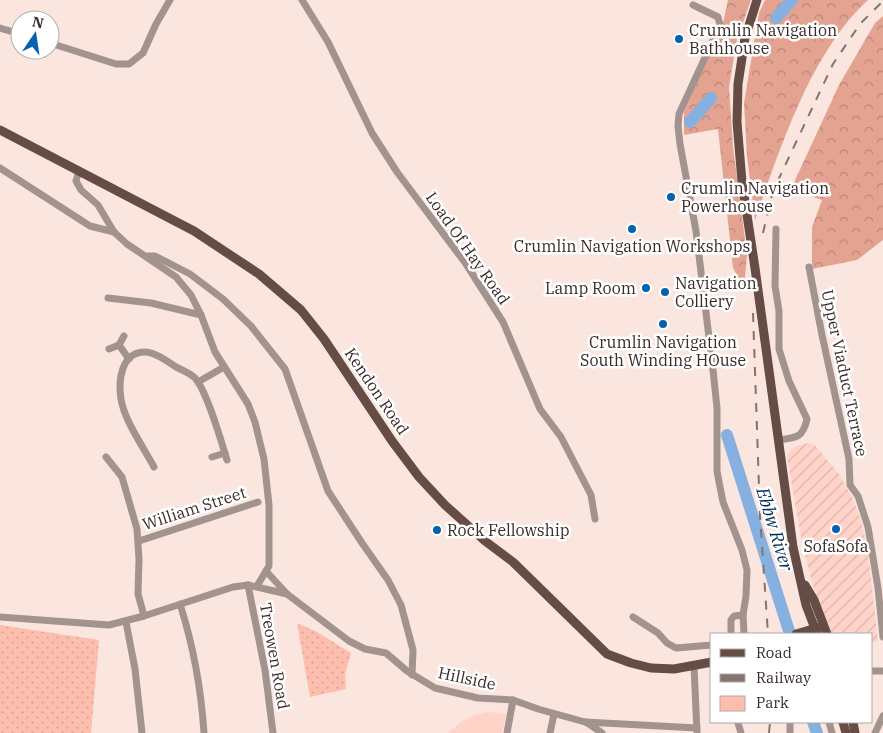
<svg xmlns="http://www.w3.org/2000/svg" width="883" height="733" font-family="'IBM Plex Serif',serif">
<style>
.built{fill:#ffd3c8}
.industrial{fill:url(#industrial-furrows)}
.green{fill:url(#green-dots)}
.forest{fill:url(#forest-crowns)}
.lines{fill:none;stroke-linecap:round;stroke-linejoin:round}
.river{stroke:#86b0df;stroke-width:12}
.minor{stroke:#a2938f;stroke-width:7}
.major{stroke:#654c45;stroke-width:9}
.rail{stroke:#84736f;stroke-width:2;stroke-dasharray:9 9;stroke-linecap:butt}
.poi-dot{fill:#0362af;stroke:#fff;stroke-width:2}
.labels{text-anchor:middle;dominant-baseline:central;stroke-width:5;stroke-linejoin:round;paint-order:stroke}
.poi-label{font-size:16px;fill:#382b28;stroke:#fff;text-anchor:start}
.street-label{font-size:16px;fill:#382b28;stroke:#fff}
.water-label{font-size:18px;font-style:italic;fill:#002e58;stroke:#fff}
</style>
<defs>
<pattern id="industrial-furrows" width="10" height="10" patternUnits="userSpaceOnUse" patternTransform="scale(1.25)"><rect width="10" height="10" fill="#ffd3c8"/><path d="M-1 1l2-2M0 10L10 0M9 11l2-2" fill="none" stroke="#dbb5ac"/></pattern>
<pattern id="green-dots" width="8" height="8" patternUnits="userSpaceOnUse" patternTransform="scale(1.25)"><rect width="8" height="8" fill="#febead"/><path d="M2 2h.1M6 6h.1" fill="none" stroke="#daa395" stroke-width="1.8" stroke-linecap="round"/></pattern>
<pattern id="forest-crowns" width="20" height="18" patternUnits="userSpaceOnUse" patternTransform="scale(1.25)"><rect width="20" height="18" fill="#e4a391"/><path d="M2 6a3 3 0 1 1 6 0M12 15a3 3 0 1 1 6 0" fill="none" stroke="#ba8576"/></pattern>
</defs>
<rect width="100%" height="100%" fill="#fbe5df"/>
<path class="built" d="M489,712l17,2 -4,19h-54l13,-11 13,-7z"/>
<path class="industrial" d="M808,443l6,1 25,30 13,23 8,20 8,34 10,90 -6,2v-9h-40l-19,-48 -11,-44 -15,-84 2,-6 5,-5z"/>
<g class="green">
<path d="M297,623l20,9 34,21 -6,21 1,15 -36,8z"/>
<path d="M0,625l99,15 -8,93h-91z"/>
</g>
<g class="forest">
<path d="M728,0h23l-14,39 -8,48 4,60 14,108 -3,32 -11,-19 -15,-139 -34,6v-23l39,-89z"/>
<path d="M765,0h103c-57,52 -88,148 -113,220l-8,-64 -3,-53 15,-90z"/>
<path d="M883,16v224l-26,20 -45,9v-42l10,-27 -31,-11 48,-104 36,-62z"/>
</g>
<g class="lines">
<g class="river">
<path d="M776,18l16,-18"/>
<path d="M690,122l21,-24"/>
<path d="M727,435l63,199"/>
<path d="M813,722l4,11"/>
</g>
<g class="minor">
<path d="M302,0l26,42 44,91 25,39 69,92 37,58 37,87 21,28 30,58 4,24"/>
<path d="M693,5l25,12 2,8 -41,89 -1,12 2,18 16,87 17,139 4,38v63l3,16 3,15 19,48 5,20 -1,26 -3,19 1,19"/>
<path d="M0,28l20,6"/>
<path d="M50,43l66,21h13l14,-11 13,-29 14,-24"/>
<path d="M0,168l90,58 24,6"/>
<path d="M79,171l-3,10 5,9 17,15 16,27 13,12 49,33 15,18 10,20 14,37 33,52 7,18 9,37 5,46v61l-12,20"/>
<path d="M776,229l-1,57 4,25v38l10,32 18,38c-4,19 -11,19 -29,21"/>
<path d="M147,256h8l35,18 33,25 28,27 34,43 43,122 34,52 26,37 13,25 12,45 -1,25"/>
<path d="M809,267l13,68 27,124 1,26 8,11 10,31 10,61 5,49"/>
<path d="M108,298l43,5 50,12"/>
<path d="M119,345l10,14"/>
<path d="M109,349l10,-4 5,-9"/>
<path d="M198,382l26,-15"/>
<path d="M106,457l16,20 15,52 2,30 -1,35 6,22"/>
<path d="M212,457l13,-4"/>
<path d="M154,467c-10,-19 -30,-47 -33,-68 -3,-18 0,-47 24,-47 10,0 22,9 31,15 6,3 14,6 19,11 12,13 26,63 32,82"/>
<path d="M139,541l119,-39"/>
<path d="M266,571l21,23"/>
<path d="M248,585l17,85 8,63"/>
<path d="M180,604c14,44 21,83 24,129"/>
<path d="M0,617l109,8 35,-9 89,-29 15,-2 39,9 62,47 16,8 21,4 21,18 28,17 43,10 35,2 25,9 47,13 112,6"/>
<path d="M633,617l25,16 9,10 9,5 36,-3"/>
<path d="M126,622l9,47 7,64"/>
<path d="M731,634v-14l3,-4 9,-1"/>
<path d="M694,666l3,67"/>
<path d="M872,671h11"/>
<path d="M586,722l16,11"/>
<path d="M790,722v11"/>
<path d="M829,722l3,11"/>
<path d="M738,723l3,10"/>
<path d="M507,733l6,-33"/>
<path d="M550,733l4,-19"/>
<path d="M875,733l8,-17"/>
</g>
<g class="major">
<path d="M757,0l-12,38 -7,46 -1,38 5,60 13,86 38,279 13,58 11,29"/>
<path d="M0,130l194,101 65,43 42,36 23,29 68,102 27,36 26,28 40,36 28,21 94,92 24,9 20,5 23,1 38,-7"/>
<path d="M805,585l9,15 13,34"/>
<path d="M796,634l24,-7"/>
<path d="M843,722l3,11"/>
<path d="M853,722l2,11"/>
</g>
<g class="rail">
<path d="M763,233l10,-42 60,-127 27,-40 23,-23"/>
<path d="M753,313l7,203 8,118"/>
<path d="M769,733l1,-11"/>
</g>
</g>
<g class="poi-dot">
<circle cx="679" cy="39" r="5"/>
<circle cx="671" cy="197" r="5"/>
<circle cx="632" cy="229" r="5"/>
<circle cx="646" cy="288" r="5"/>
<circle cx="665" cy="292" r="5"/>
<circle cx="663" cy="324" r="5"/>
<circle cx="836" cy="529" r="5"/>
<circle cx="437" cy="530" r="5"/>
</g>
<g class="labels">
<g class="poi-label">
<text x="689" y="30">Crumlin Navigation<tspan x="689" dy="18">Bathhouse</tspan></text>
<text x="681" y="188">Crumlin Navigation<tspan x="681" dy="18">Powerhouse</tspan></text>
<text x="632" y="246" text-anchor="middle">Crumlin Navigation Workshops</text>
<text x="675" y="283">Navigation<tspan x="675" dy="18">Colliery</tspan></text>
<text x="636" y="288" text-anchor="end">Lamp Room</text>
<text x="663" y="342" text-anchor="middle">Crumlin Navigation<tspan x="663" dy="18">South Winding HOuse</tspan></text>
<text x="447" y="530">Rock Fellowship</text>
<text x="836" y="546" text-anchor="middle">SofaSofa</text>
</g>
<g class="street-label">
<text transform="translate(468 248) rotate(55)">Load Of Hay Road</text>
<text transform="translate(845 373) rotate(78)">Upper Viaduct Terrace</text>
<text transform="translate(377 391) rotate(56)">Kendon Road</text>
<text transform="translate(194 508) rotate(-18)">William Street</text>
<text transform="translate(275 656) rotate(80)">Treowen Road</text>
<text transform="translate(467 678) rotate(12)">Hillside</text>
</g>
<g class="water-label">
<text transform="translate(775 529) rotate(73)">Ebbw River</text>
</g>
</g>
<rect x="710" y="633" width="162" height="90" fill="#ffffff" stroke="#afaaa9"/>
<rect x="720" y="649" width="25" height="8" fill="#654c45" stroke="#afaaa9"/>
<text x="756" y="658" font-size="15" fill="#382b28">Road</text>
<rect x="720" y="674" width="25" height="8" fill="#84736f" stroke="#afaaa9"/>
<text x="756" y="683" font-size="15" fill="#382b28">Railway</text>
<rect x="720" y="696" width="25" height="15" fill="#febead" stroke="#afaaa9"/>
<text x="756" y="708" font-size="15" fill="#382b28">Park</text>
<g transform="translate(35 35) rotate(13)"><circle r="24" fill="#ffffff" stroke="#afaaa9"/>
<path d="M0-4L9 19L0 12L-9 19Z" fill="#0362af"/>
<text y="-8" font-size="14" font-weight="bold" text-anchor="middle" fill="#382b28">N</text>
</g>
</svg>
